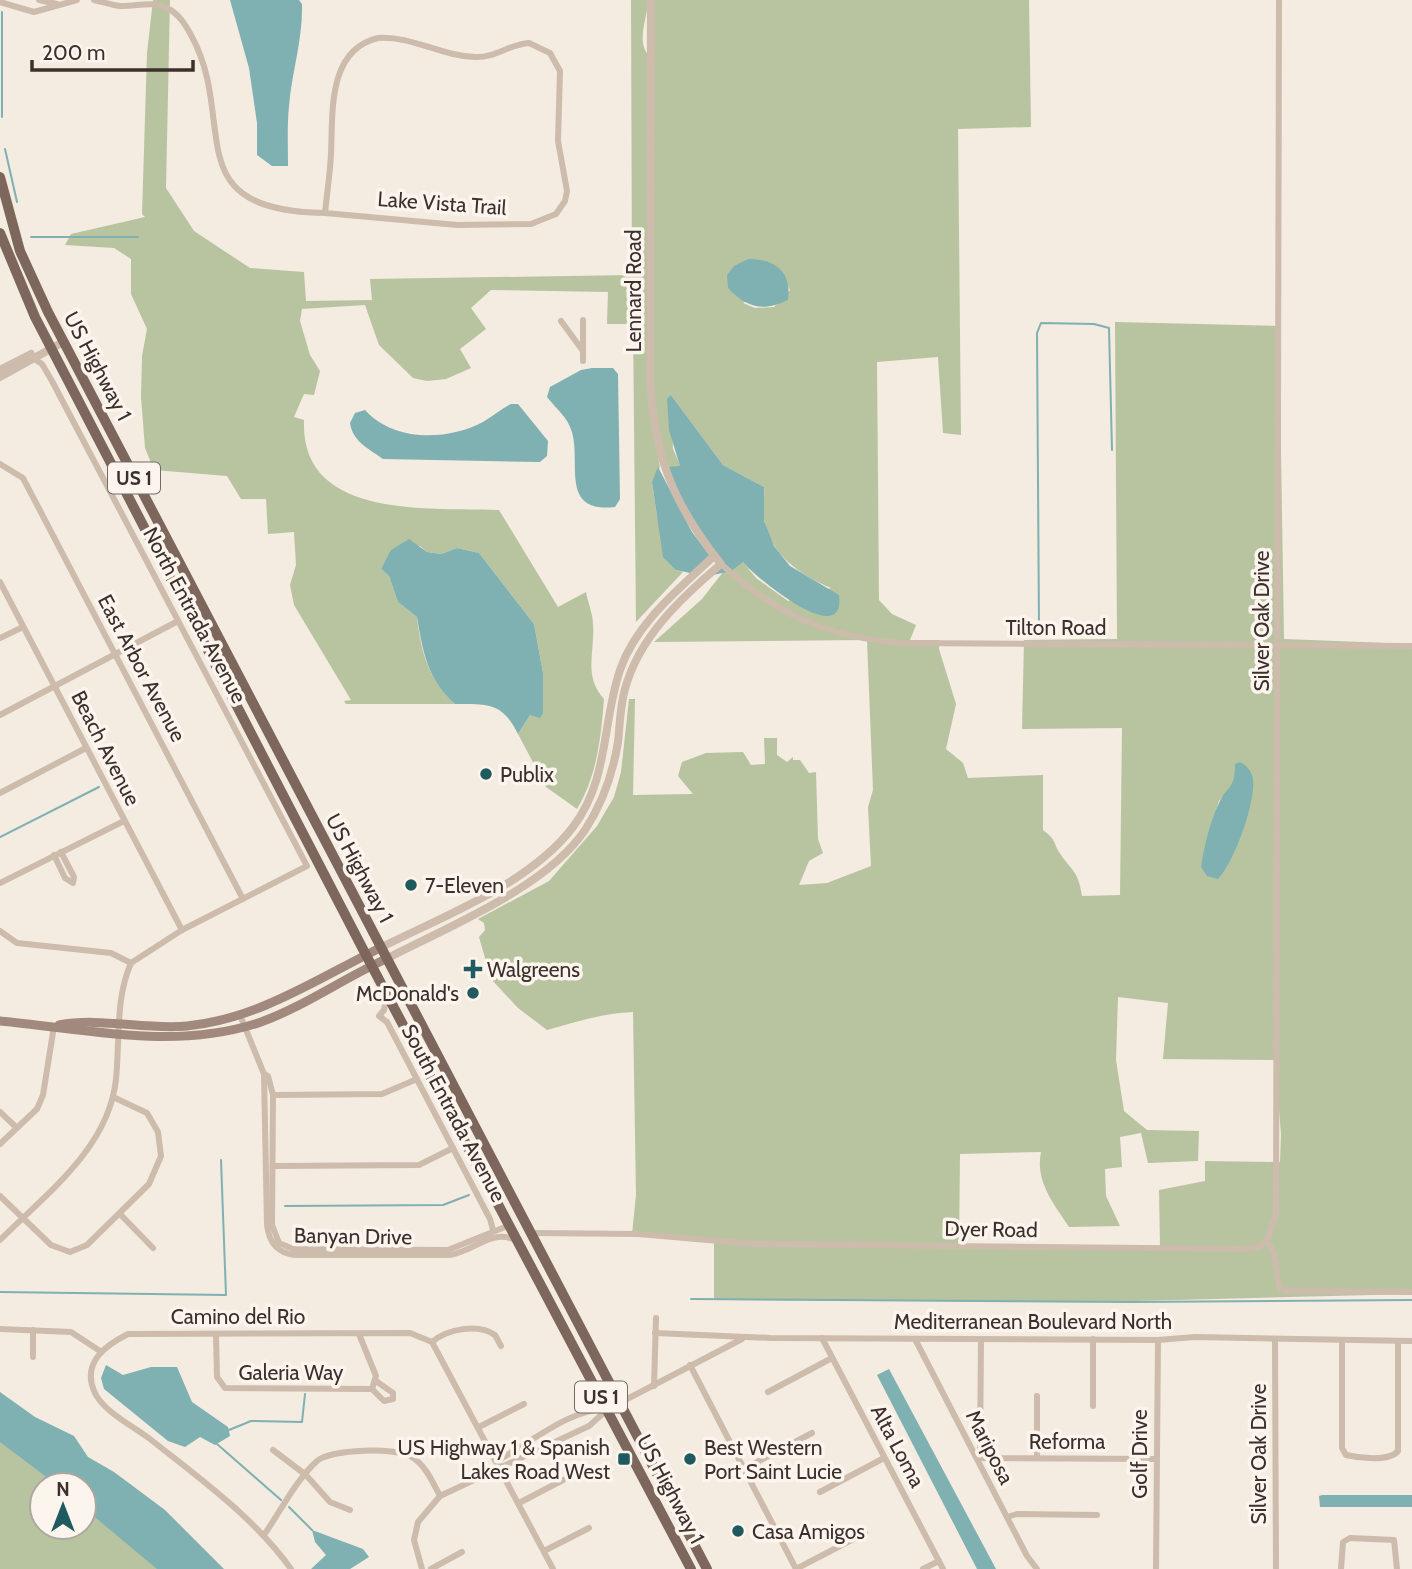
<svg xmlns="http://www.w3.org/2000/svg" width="1412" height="1569" font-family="Cabin,sans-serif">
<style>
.green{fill:#b8c4a0;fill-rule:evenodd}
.water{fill:#7fb0b2}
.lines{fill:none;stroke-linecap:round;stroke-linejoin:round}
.stream{stroke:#7fb0b2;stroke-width:2}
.minor{stroke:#cdbbac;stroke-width:6}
.tertiary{stroke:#cdbbac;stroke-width:8}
.secondary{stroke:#a18a7d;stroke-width:9}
.primary{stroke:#7d675c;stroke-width:10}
.poi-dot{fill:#1f5a5e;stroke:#fbf5ee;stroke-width:2.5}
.labels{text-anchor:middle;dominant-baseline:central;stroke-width:7;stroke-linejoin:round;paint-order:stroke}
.shield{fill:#fbf5ee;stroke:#756b66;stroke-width:2}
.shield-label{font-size:19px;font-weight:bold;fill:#3b302b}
.street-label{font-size:21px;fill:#3b302b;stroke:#fbf5ee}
.poi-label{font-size:21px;fill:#3b302b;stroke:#fbf5ee;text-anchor:start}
</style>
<rect width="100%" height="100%" fill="#f4ebe1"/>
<g class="green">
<path d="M153,0h17l-4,188 28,43 56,37 54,4 2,29 66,-1 -2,-21 262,-4 -1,-275h17c0,17 -12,40 0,55v348l12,64 -8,15 5,34 19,54 7,2 -47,50 -3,-298h-26l1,-32 -117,-2 -20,18 15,21 -26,20 11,19 -25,11 -19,2 -14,-3 -34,-33 -14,-40 -63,4 -2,12 10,34 10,16 -6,24 -10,-1 -10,23 10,3c-4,101 126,87 195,90l59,97 28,-15c2,11 7,22 7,33 2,28 -10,51 11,74 -3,38 -7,77 -27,110l-31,-22 -28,-53 12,-19 13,-42 -9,-49 -55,-71 -22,-5 -16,6 -14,-2 -7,-6 -28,4 -11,19 8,7 9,26 19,15c4,35 11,62 38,87h-109l-2,-3 7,-1 -57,-95 -4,-20 6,-20 -2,-33 -26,2 -2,-35h-25l-14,-23 -73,-6 -9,-22 -4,-51 1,-41 5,-27 -16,-35v-35l-17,-11 -49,-3 6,-11 74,-17 -3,-3 5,-161z"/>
<path d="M654,0h375l2,127 -73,2 3,306 -18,-2 -5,-76 -61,5 2,238 13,14 24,11 -6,15h29v9l17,55 -10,45 17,14 5,15 75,-3v55c14,11 9,10 16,22 12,19 19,17 23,44l38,-1 2,-167 -100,1 2,-89 93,-1 -2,-317 164,4 5,313 128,5v650l-315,8 -383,-2v-60l-82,-6 4,-39 -3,-183c-30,1 -57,10 -86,18l-29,-22 -27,-29 -12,-42 6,-7 -1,-7 -6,-4 71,-38 48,-55 17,-29 7,-25 8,-73h6l-2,96 60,-1 -15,-18 4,-14 24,-9 37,-1 8,13 14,-1 -1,-26h13v17l10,7 6,-5v3h7l9,13 7,-1 2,67 5,14 -14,8 -10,24 28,-2 44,-17 -3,-59 5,-17 -6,-150 -213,2 48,-43 21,-27 20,-10 13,16 32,23 43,-13c-31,-13 -60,-33 -67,-68 -2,-11 1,-22 0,-33l-41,-22 -52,-70 2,54 8,18h-15l-9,-34 -4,-58zM785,280l5,10 -16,17 -19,1 -12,-5zM1235,764l14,47 -45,40 15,-50 16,-19zM1118,997l50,6 -5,56 112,1 6,74 -1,28 -75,-1v20l-46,9 1,56 -201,1 1,-93 81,-2c-6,29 12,51 28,75l51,-1 -14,-30 -1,-27 17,-2 -2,-30 21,-4 7,30 50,-2 1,-30 -52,-1 -23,-19 -8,-51z"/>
<path d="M0,1416l188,153h-188zM42,1485h42v42h-42z"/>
</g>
<g class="water">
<path d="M230,0h69l3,4c1,35 -10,67 -13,102 -2,20 -1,40 -1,60h-16l-15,-11v-32l-8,-55z"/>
<path d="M748,259c26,0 44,12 40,41 -25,12 -41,8 -60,-12l-1,-13 7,-9z"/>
<path d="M592,368h21l5,6 2,125 -5,8c-55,6 -34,-42 -43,-75 -5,-16 -15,-22 -25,-35l3,-10 31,-17z"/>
<path d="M671,395l52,70 41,22v34l10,25 16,20 49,29c7,57 -84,-18 -96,-33l-12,9 -18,4 8,-7 -25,-40 -30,-61 14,-1 -11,-36 -2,-31z"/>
<path d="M511,404h7l30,37 -1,15 -7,6 -157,-3c-15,-11 -30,-17 -33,-36l5,-10 10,-3c29,32 82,31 118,12 10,-6 18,-13 28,-18z"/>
<path d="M658,467l34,65 18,24 -20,17 -14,-3 -13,-13 -11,-75z"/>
<path d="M409,539l18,13 14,2 16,-6 22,5 55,71 9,49v40l-3,5 -10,-3 -12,19c-16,-32 -30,-30 -63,-30 -28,-25 -32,-52 -38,-87l-19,-15 -9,-26 -8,-7 10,-19z"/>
<path d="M1240,762c6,3 12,9 13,17 3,23 -19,84 -35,100l-11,-3 -6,-9c3,-21 9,-45 18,-64 9,-19 16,-13 16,-39z"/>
<path d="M106,1365l17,10 28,-8h26l15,35 36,25 2,9 -15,9 -15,-8 -15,10 -17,-6 -64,-52 -3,-11z"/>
<path d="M889,1369l107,200h-19l-100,-194z"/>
<path d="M0,1392l35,25 39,19 14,21 26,15 51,38 59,59h-67l-73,-61v-23h-27l-57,-43z"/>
<path d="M1322,1495h90v12h-92l-1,-11z"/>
<path d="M312,1530l51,19 6,8 -19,12h-39l15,-14 -11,-13z"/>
</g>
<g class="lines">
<g class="stream">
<path d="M2,12v105"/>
<path d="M5,149l12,53"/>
<path d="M31,237h107"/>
<path d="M1039,629l-2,-296 4,-10 53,1 15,4 3,122"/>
<path d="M0,837l99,-50"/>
<path d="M285,1206l158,-1 26,-10"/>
<path d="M0,1292l226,3 -5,-135"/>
<path d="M691,1299l440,3 281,-2"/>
<path d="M229,1430l22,-9 51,1 3,-28"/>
<path d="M217,1444l64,56"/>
<path d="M289,1507l23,23"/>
</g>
<g class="minor">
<path d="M39,0l18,4"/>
<path d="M94,0c9,2 17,5 26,6 16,1 31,-6 47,2 12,6 18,16 24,27 48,87 -17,176 134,178"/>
<path d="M0,2l34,10 43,-12"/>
<path d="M378,38c35,-2 63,18 97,19 20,1 35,-13 54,-14l21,10 10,18 -2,70 9,50 -2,10 -9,13 -25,10 -74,1 -132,-12c2,-20 5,-39 6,-59 2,-41 -4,-104 47,-116z"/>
<path d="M561,321l22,30"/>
<path d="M583,361v-41"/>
<path d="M0,464l23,14 220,421"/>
<path d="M721,564c57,51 104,73 181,79l510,3"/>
<path d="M0,582l182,348"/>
<path d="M0,638l23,-11"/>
<path d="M0,715l178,-94"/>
<path d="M0,793l86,-45"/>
<path d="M54,855l11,23 8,5 1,-6 -13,-25"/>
<path d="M0,883l124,-62"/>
<path d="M0,931l17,12 94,10 20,10"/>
<path d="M387,995l-3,15 -5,6 8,6 103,197 3,11"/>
<path d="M240,1015l24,59 4,2 5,19 -1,130 7,18 14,6 155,1 62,-25"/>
<path d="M264,1074l3,151c2,18 10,28 28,30h154c25,-3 43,-28 68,-14"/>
<path d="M273,1095l109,-1 35,-15"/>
<path d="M0,1112l17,16"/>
<path d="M0,1144l37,-35 6,-14 11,-69"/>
<path d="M273,1166l146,-1 34,-17"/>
<path d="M0,1196l51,49 19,7 17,-7 62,-61 12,-28 -3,-24 -11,-19 -34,-16"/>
<path d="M120,1214l33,34"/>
<path d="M531,1233l107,1 116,10 492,5 13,-2 8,-6 7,12 5,34 6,4 127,1"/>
<path d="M0,1240c46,-46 109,-92 116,-161 4,-38 -1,-80 15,-116l51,-33 125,-64 -255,-485 -10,-17 -8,-5"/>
<path d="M1267,1241l9,-27 3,-1214"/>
<path d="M0,1329l71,3 29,19"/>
<path d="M33,1330v27"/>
<path d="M655,1333l116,5 387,2 37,-3 217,4"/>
<path d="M216,1334l1,43 8,11 147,1"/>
<path d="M359,1334l17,42 -4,13"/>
<path d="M822,1338l121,231"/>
<path d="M915,1339l112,217 10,13"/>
<path d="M981,1340l-1,112 -3,6 179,1"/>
<path d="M1275,1340l1,229"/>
<path d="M1342,1341v107l4,7c13,3 43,7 52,-4v-110"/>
<path d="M432,1342c15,-13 46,-19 63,-7l6,11"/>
<path d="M690,1365l106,204"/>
<path d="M654,1386l2,-68"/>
<path d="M372,1389l12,12 9,-2v-6l-17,-12"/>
<path d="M768,1392l64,-34"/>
<path d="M1093,1406v-67"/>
<path d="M479,1427l45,-23"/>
<path d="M273,1450l33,25 24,27 20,8"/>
<path d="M1037,1458v-62"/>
<path d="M498,1468l2,-9c30,-16 73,-52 108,-50l134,-70"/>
<path d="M744,1469l68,-36"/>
<path d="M820,1492l64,-34"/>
<path d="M519,1503l44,-23"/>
<path d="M1007,1517l10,-3 80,1"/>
<path d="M264,1535c16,-23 32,-55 53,-74 14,-12 80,-14 95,-4 14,9 20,24 28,39"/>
<path d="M544,1551l45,-23"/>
<path d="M291,1569c-36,-51 -92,-91 -141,-130 -17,-13 -48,-28 -56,-48 -12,-29 12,-46 34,-57l282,-1 22,9 121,227"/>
<path d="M422,1569l-8,-29 4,-18 22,-26 149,-70 19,-17"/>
<path d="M431,1569l31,-17"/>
<path d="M796,1569l69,-36"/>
<path d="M923,1569l16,-8"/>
<path d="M1156,1569l2,-229"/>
<path d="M1341,1569l2,-27 7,-4 44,2 3,29"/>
</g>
<g class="tertiary">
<path d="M0,370l31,-16"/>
<path d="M0,377l63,-35"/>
<path d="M380,948c63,-32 150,-64 193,-121 36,-47 29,-104 47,-157 16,-47 59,-81 94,-114"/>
<path d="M386,959c61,-32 160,-71 199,-129 17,-26 28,-57 33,-88 2,-18 2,-36 7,-53 14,-52 56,-91 96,-125 -49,-61 -68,-111 -71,-189l1,-375"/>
</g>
<g class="secondary">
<path d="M0,1021c86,8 176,30 261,1 44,-16 83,-44 125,-63"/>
<path d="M59,1025c41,-8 86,5 128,1 71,-7 130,-47 193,-78"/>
</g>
<g class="primary">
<path d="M0,177l20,74 28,61 659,1257"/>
<path d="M0,233l35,84 331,638 325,614"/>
</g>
</g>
<g class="poi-dot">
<circle cx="486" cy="774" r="7"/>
<circle cx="411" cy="885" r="7"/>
<path d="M469.5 958.5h7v7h7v7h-7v7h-7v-7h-7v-7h7z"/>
<circle cx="473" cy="993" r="7"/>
<rect x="617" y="1452" width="14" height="14" rx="3.5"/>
<circle cx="690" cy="1459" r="7"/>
<circle cx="738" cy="1531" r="7"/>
</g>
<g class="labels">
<g class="shield">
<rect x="108" y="462.5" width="52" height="31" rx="5"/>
<rect x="575" y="1381.5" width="52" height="31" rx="5"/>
</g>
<g class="shield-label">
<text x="134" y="478">US 1</text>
<text x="601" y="1397">US 1</text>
</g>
<g class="street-label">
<text transform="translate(442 203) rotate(4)">Lake Vista Trail</text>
<text transform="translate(633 291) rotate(-90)">Lennard Road</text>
<text transform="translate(98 366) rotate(62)">US Highway 1</text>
<text transform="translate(195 615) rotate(62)">North Entrada Avenue</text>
<text transform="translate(1261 621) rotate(-90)">Silver Oak Drive</text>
<text x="1056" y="627">Tilton Road</text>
<text transform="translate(142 668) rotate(62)">East Arbor Avenue</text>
<text transform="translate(106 748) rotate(63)">Beach Avenue</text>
<text transform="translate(360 868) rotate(62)">US Highway 1</text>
<text transform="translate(454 1113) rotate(62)">South Entrada Avenue</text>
<text transform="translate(991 1229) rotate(1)">Dyer Road</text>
<text transform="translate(353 1236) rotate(1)">Banyan Drive</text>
<text x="238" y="1316">Camino del Rio</text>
<text x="1033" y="1321">Mediterranean Boulevard North</text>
<text x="291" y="1372">Galeria Way</text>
<text x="1067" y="1441">Reforma</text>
<text transform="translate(898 1446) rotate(62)">Alta Loma</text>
<text transform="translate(990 1447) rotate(63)">Mariposa</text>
<text transform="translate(1139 1454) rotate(-90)">Golf Drive</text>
<text transform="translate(1258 1454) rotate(-90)">Silver Oak Drive</text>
<text transform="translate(671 1489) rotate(62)">US Highway 1</text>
</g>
<g class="poi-label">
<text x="500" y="774">Publix</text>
<text x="425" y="885">7-Eleven</text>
<text x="487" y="969">Walgreens</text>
<text x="459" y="993" text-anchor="end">McDonald's</text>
<text x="610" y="1447" text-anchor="end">US Highway 1 &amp; Spanish<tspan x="610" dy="24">Lakes Road West</tspan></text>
<text x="704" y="1447">Best Western<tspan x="704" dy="24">Port Saint Lucie</tspan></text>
<text x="752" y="1531">Casa Amigos</text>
</g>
</g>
<g transform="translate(63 1506)"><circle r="33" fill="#fbf5ee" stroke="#aea6a0" stroke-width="2"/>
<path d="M0-5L12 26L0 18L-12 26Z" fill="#1f5a5e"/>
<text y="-10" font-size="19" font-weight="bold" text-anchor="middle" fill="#3b302b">N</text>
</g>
<path d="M32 60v10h161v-10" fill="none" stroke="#3b302b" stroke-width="3.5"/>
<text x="42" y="60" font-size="21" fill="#3b302b" stroke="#fbf5ee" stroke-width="5" paint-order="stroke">200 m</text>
</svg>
